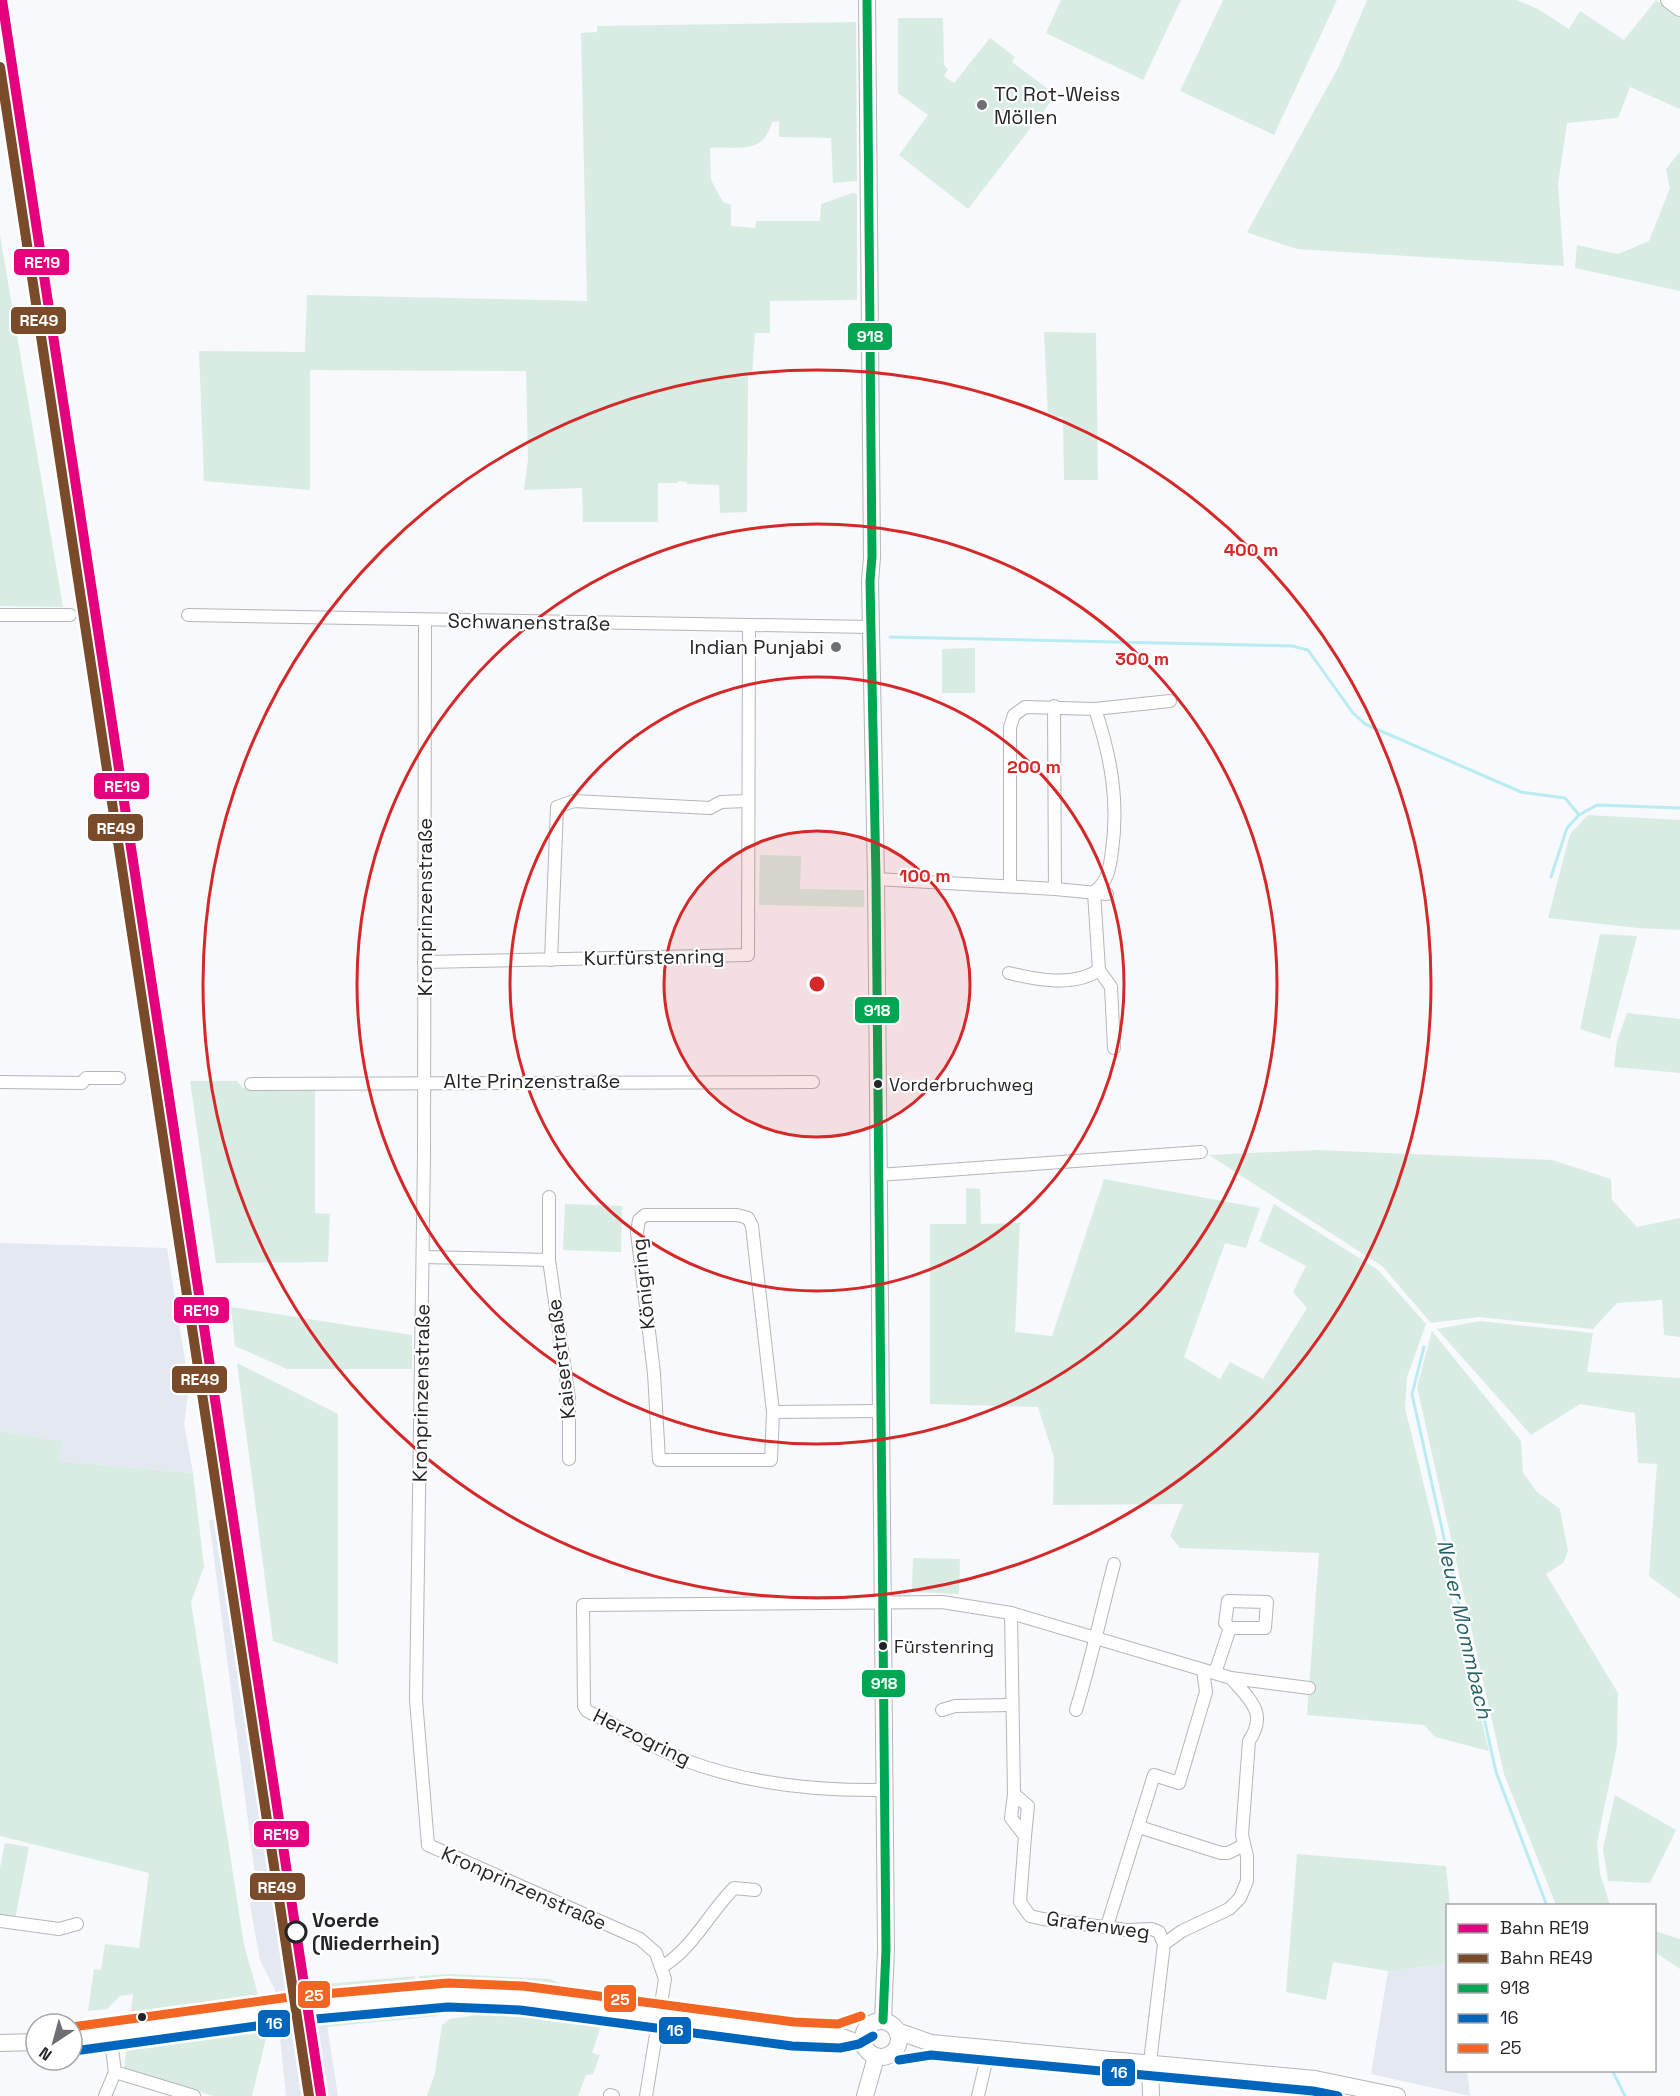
<svg xmlns="http://www.w3.org/2000/svg" width="1680" height="2096" font-family="'Space Grotesk',sans-serif">
<style>
.built{fill:#e4e8f0}
.green{fill:#d8ece3}
.lines{fill:none;stroke-linecap:round;stroke-linejoin:round}
.stream{stroke:#b9ecf2;stroke-width:3}
.street-casing{stroke:#b4b6b9;stroke-width:14}
.secondary-casing{stroke:#b4b6b9;stroke-width:18}
.street{stroke:#fefeff;stroke-width:12}
.secondary{stroke:#fefeff;stroke-width:16}
.bus-1-casing{stroke:#fff;stroke-width:14}
.bus-2-casing{stroke:#fff;stroke-width:14}
.bus-3-casing{stroke:#fff;stroke-width:14}
.bus-1{stroke:#00a651;stroke-width:9}
.bus-2{stroke:#0065bd;stroke-width:9}
.bus-3{stroke:#f26522;stroke-width:9}
.rail-1-casing{stroke:#fff;stroke-width:15}
.rail-2-casing{stroke:#fff;stroke-width:15}
.rail-1{stroke:#e5007d;stroke-width:10}
.rail-2{stroke:#7a4b2a;stroke-width:10}
.ring{fill:none;stroke:#d62828;stroke-width:3}
.poi-dot{fill:#6d6f72;stroke:#fff;stroke-width:2}
.bus-dot{fill:#222427;stroke:#fff;stroke-width:2}
.stop-dot{fill:#fff;stroke:#222427;stroke-width:3}
.labels{text-anchor:middle;dominant-baseline:central;stroke-width:4.5;stroke-linejoin:round;paint-order:stroke}
.bus-label{font-size:18px;fill:#222427;stroke:#fff;text-anchor:start}
.poi-label{font-size:20px;fill:#222427;stroke:#fff;text-anchor:start}
.street-label{font-size:20px;fill:#222427;stroke:#fff}
.stop-label{font-size:20px;font-weight:bold;fill:#222427;stroke:#fff;text-anchor:start}
.water-label{font-size:21px;font-style:italic;fill:#256167;stroke:#fff}
.centre{fill:#d62828;stroke:#fff;stroke-width:3}
.ring-label{font-size:18px;text-anchor:middle;font-weight:bold;fill:#d62828;stroke:#fff;stroke-width:4.5;stroke-linejoin:round;paint-order:stroke}
.line-badge{stroke:#fff;stroke-width:2}
.badge-label{font-size:16px;text-anchor:middle;font-weight:bold;fill:#fff}
</style>
<rect width="100%" height="100%" fill="#f7f9fc"/>
<g class="built">
<path d="M0,1243l167,5 22,138 -5,38 9,49 -133,-12 1,-20 -61,-10z"/>
<path d="M239,1518l78,501h9l12,77h-52l-11,-106 -15,-30 -10,-55 7,-15 -48,-370z"/>
<path d="M1447,1964l1,106 19,1 3,25 -99,-22 17,-103z"/>
</g>
<g class="green">
<path d="M1061,0h120l-38,80 -97,-47z"/>
<path d="M1223,0h114l-63,135 -94,-44z"/>
<path d="M1367,0h149l22,9 31,20 11,-18 44,29 32,-40 24,18v91l-50,-22 -12,31 -51,5 -9,61 6,82 -267,-17 -46,-15 -4,-2 91,-164z"/>
<path d="M898,18h45l1,47 4,4 -4,7 10,7 36,-45 25,19 -3,5 44,33 -88,114 -69,-54 29,-40 -30,-22z"/>
<path d="M856,22l1,159 -24,2 -2,-45 -52,-1v-16l-7,1c-10,35 -34,23 -62,26l1,32 12,22 8,3v21l24,2 1,-7h64l1,-17 31,-11 5,1v106l-87,1v32h-15l-3,42 -4,-1 -1,138 -27,1 -1,-28 -32,-1v-2l-9,-1v2h-20v39h-75l-1,-34 -58,2 4,-31 -2,-88 -216,-1v120l-106,-9 -5,-130 106,1 2,-57 280,6 -6,-268 16,-1v-6z"/>
<path d="M1680,152v139l-105,-23 2,-23 41,9 31,-13 21,-53 -4,-19z"/>
<path d="M0,235l63,372 -63,-1z"/>
<path d="M1044,332l52,1 2,147h-34l-1,-63h-15z"/>
<path d="M975,648v45h-33v-44z"/>
<path d="M1588,815l92,5v110l-42,-2 -90,-10 22,-84z"/>
<path d="M760,855l41,1 -1,33 64,1v17l-105,-2z"/>
<path d="M1600,934l37,2 -27,103 -30,-10z"/>
<path d="M1627,1013l53,6v54l-66,-6 3,-26z"/>
<path d="M190,1081h47l6,7 72,2v123l15,1 -2,48 -112,1z"/>
<path d="M1317,1150l235,10 59,19 1,21 25,27 43,-9v119l-16,-2 -2,-35 -45,3 -24,26 -114,-12 -48,6 -49,-57 -173,-111z"/>
<path d="M1104,1179l156,29 -14,40 -21,-5 -41,114 36,22 10,-17 33,17 44,-71 -14,-16 13,-26 -47,-25 15,-37 104,66 48,54 -19,53 -2,31 84,343 -54,-14 -11,-12 -117,-10 12,-162 -139,-5 -10,-12 13,-32 -130,1 1,-48 -16,-50 -108,-3v-180h36v-36l14,1 1,35 39,-1 -5,109 37,4z"/>
<path d="M565,1204l57,2 -1,46 -58,-2z"/>
<path d="M231,1307l181,28v34h-125l-52,-23z"/>
<path d="M1480,1321l113,12 -6,39 93,6v221l-31,-23 8,-112 -19,-1 -3,-50 -55,-9 -49,31 -94,-106z"/>
<path d="M1432,1331l89,110 2,32 14,19 23,17 8,42 -5,12 -17,11 72,119 -1,53 -20,97 3,31 10,31h-54l-52,-131 -87,-387z"/>
<path d="M237,1363l101,51v250l-65,-23z"/>
<path d="M0,1431l62,10 -2,20 133,12 11,94 -13,35 53,343 24,85 -16,66h-39l-89,-27 9,-75 -13,2 -13,13 -19,2 6,-42 7,1 4,-26 34,4 10,-75 -149,-37z"/>
<path d="M913,1558l47,1 -1,35 -47,-2z"/>
<path d="M1615,1795l61,35 -26,53 -42,-2 -5,-33z"/>
<path d="M5,1843l24,4 -14,73 -15,-3v-49z"/>
<path d="M1297,1854l149,12 4,39 -2,1 -1,58 -59,7 -55,-9 -7,38 -40,-8z"/>
<path d="M1655,1931l25,8v30l-25,-17z"/>
<path d="M452,1974l98,5 30,13c-53,-7 -106,-12 -159,-8l-2,-8z"/>
<path d="M415,1976l1,9 -90,7v-8z"/>
<path d="M493,2006l109,17 -10,30 8,2 -7,19 -7,1 -8,21h-151l8,-23 7,-48 8,-6 27,-4 2,-8z"/>
<path d="M438,2008v8l-111,11 -1,-8z"/>
</g>
<g class="lines">
<g class="stream">
<path d="M890,637l402,9 16,4 45,63 12,11 156,68 44,6 14,17"/>
<path d="M1551,877l16,-49 12,-13 18,-10 83,3"/>
<path d="M1424,1347l-12,47 84,378 51,134"/>
<path d="M1612,2070l13,26"/>
</g>
<defs>
<g id="street">
<path d="M0,615h70"/>
<path d="M188,615l682,12"/>
<path d="M425,620l-1,534 -8,546 12,145 212,94 16,14 9,26 -19,117"/>
<path d="M1054,706l1,183"/>
<path d="M876,879l179,10 52,5"/>
<path d="M1010,886v-159l4,-12 11,-8 70,2 75,-8"/>
<path d="M551,960l6,-153 17,-6 136,7 11,-6 26,-1"/>
<path d="M424,962l324,-7 1,-329"/>
<path d="M1099,970l12,17 3,61"/>
<path d="M1009,973c28,7 65,14 90,-3l-5,-78c14,-10 16,-25 18,-41 7,-50 -1,-94 -17,-142"/>
<path d="M0,1082l82,1 4,-5h33"/>
<path d="M251,1084l562,-2"/>
<path d="M878,1175l323,-23"/>
<path d="M549,1197v63l20,138v61"/>
<path d="M423,1257l126,3"/>
<path d="M773,1412l-21,-186 -4,-8 -11,-3h-92l-6,5 -2,12 17,141 5,87h112l2,-48 107,-1"/>
<path d="M1011,1613l3,181 -3,24 14,18 -5,66 10,14 13,3 84,11 25,-1 7,3 5,12"/>
<path d="M1215,1673l15,-45 -5,-5 3,-22 39,1 -2,26h-35"/>
<path d="M942,1710l13,-4 56,-1"/>
<path d="M1076,1710c15,-48 25,-97 38,-146"/>
<path d="M884,1790c-64,1 -134,-6 -194,-28 -35,-13 -69,-34 -103,-51l-3,-5 -1,-101 359,-3 69,11 220,65"/>
<path d="M1014,1794l14,12 -3,30"/>
<path d="M1139,1827l82,26h7l16,-8"/>
<path d="M0,1921l59,8 18,-5"/>
<path d="M1107,1926l47,-151 25,8 27,-91 -3,-22"/>
<path d="M663,1966c30,-18 46,-53 71,-78l21,2"/>
<path d="M110,2033l5,39 79,24"/>
<path d="M1150,2062l14,-118 18,-13 47,-22 11,-11 7,-17v-25l-5,-21 7,-94c19,-28 1,-41 -18,-63l78,10"/>
<path d="M610,2095l3,1"/>
<path d="M105,2096l10,-24"/>
<path d="M978,2096l11,-47"/>
</g>
<g id="secondary">
<path d="M867,0l5,557 -2,24 6,298 10,1070 -3,71"/>
<path d="M1669,0l11,8"/>
<circle cx="881" cy="2039" r="18"/>
<path d="M897,2031l34,12 384,36 82,17"/>
<path d="M72,2039l244,-33 103,-10 57,-1 63,5 223,31 77,5 24,9"/>
<path d="M0,2043l36,-1"/>
<path d="M1150,2062l1,34"/>
<path d="M865,2096l11,-39"/>
</g>
</defs>
<use href="#street" class="street-casing"/>
<use href="#secondary" class="secondary-casing"/>
<use href="#street" class="street"/>
<use href="#secondary" class="secondary"/>
<defs>
<path id="bus-1" d="M867,0l5,557 -2,24 6,298 10,1070 -3,71"/>
<g id="bus-2">
<path d="M74,2051l219,-30 155,-14 72,3 272,36 48,2 19,-4 14,-8"/>
<path d="M899,2060l32,-5 382,36 25,5"/>
</g>
<path id="bus-3" d="M72,2027l218,-30 158,-14 75,3 271,36 44,2 23,-8"/>
</defs>
<use href="#bus-1" class="bus-1-casing"/>
<use href="#bus-2" class="bus-2-casing"/>
<use href="#bus-3" class="bus-3-casing"/>
<use href="#bus-1" class="bus-1"/>
<use href="#bus-2" class="bus-2"/>
<use href="#bus-3" class="bus-3"/>
<defs>
<path id="rail-1" d="M2,0l319,2096"/>
<path id="rail-2" d="M0,67l309,2029"/>
</defs>
<use href="#rail-1" class="rail-1-casing"/>
<use href="#rail-2" class="rail-2-casing"/>
<use href="#rail-1" class="rail-1"/>
<use href="#rail-2" class="rail-2"/>
</g>
<circle cx="817" cy="984" r="153" fill="#d62828" fill-opacity=".12"/>
<g class="ring">
<circle cx="817" cy="984" r="153"/>
<circle cx="817" cy="984" r="307"/>
<circle cx="817" cy="984" r="460"/>
<circle cx="817" cy="984" r="614"/>
</g>
<g class="poi-dot">
<circle cx="982" cy="105" r="6"/>
<circle cx="836" cy="647" r="6"/>
</g>
<g class="bus-dot">
<circle cx="878" cy="1084" r="5"/>
<circle cx="883" cy="1646" r="5"/>
<circle cx="142" cy="2017" r="5"/>
</g>
<circle class="stop-dot" cx="296" cy="1932" r="10"/>
<g class="labels">
<g class="bus-label">
<text x="889" y="1084">Vorderbruchweg</text>
<text x="894" y="1646">Fürstenring</text>
</g>
<g class="poi-label">
<text x="994" y="94">TC Rot-Weiss<tspan x="994" dy="23">Möllen</tspan></text>
<text x="824" y="647" text-anchor="end">Indian Punjabi</text>
</g>
<g class="street-label">
<text transform="translate(529 622) rotate(1)">Schwanenstraße</text>
<text transform="translate(425 907) rotate(-90)">Kronprinzenstraße</text>
<text transform="translate(654 957) rotate(-1)">Kurfürstenring</text>
<text x="532" y="1081">Alte Prinzenstraße</text>
<text transform="translate(643 1284) rotate(-96)">Königring</text>
<text transform="translate(561 1359) rotate(-97)">Kaiserstraße</text>
<text transform="translate(421 1393) rotate(-89)">Kronprinzenstraße</text>
<text transform="translate(642 1737) rotate(26)">Herzogring</text>
<text transform="translate(524 1888) rotate(24)">Kronprinzenstraße</text>
<text transform="translate(1098 1925) rotate(8)">Grafenweg</text>
</g>
<g class="stop-label">
<text x="312" y="1920">Voerde<tspan x="312" dy="23">(Niederrhein)</tspan></text>
</g>
<g class="water-label">
<text transform="translate(1465 1629) rotate(77)">Neuer Mommbach</text>
</g>
</g>
<circle cx="817" cy="984" r="9" class="centre"/>
<g class="ring-label">
<text x="1251" y="556">400 m</text>
<text x="1142" y="665">300 m</text>
<text x="1034" y="773">200 m</text>
<text x="925" y="882">100 m</text>
</g>
<g class="line-badge">
<rect x="13" y="248" width="57" height="28" rx="6" fill="#e5007d"/>
<rect x="10" y="306" width="57" height="29" rx="6" fill="#7a4b2a"/>
<rect x="847" y="322" width="46" height="29" rx="6" fill="#00a651"/>
<rect x="93" y="772" width="57" height="28" rx="6" fill="#e5007d"/>
<rect x="87" y="813" width="57" height="29" rx="6" fill="#7a4b2a"/>
<rect x="854" y="996" width="46" height="28" rx="6" fill="#00a651"/>
<rect x="173" y="1296" width="57" height="28" rx="6" fill="#e5007d"/>
<rect x="171" y="1365" width="57" height="29" rx="6" fill="#7a4b2a"/>
<rect x="861" y="1669" width="45" height="29" rx="6" fill="#00a651"/>
<rect x="253" y="1820" width="57" height="28" rx="6" fill="#e5007d"/>
<rect x="249" y="1872" width="57" height="29" rx="6" fill="#7a4b2a"/>
<rect x="297" y="1980" width="34" height="29" rx="6" fill="#f26522"/>
<rect x="603" y="1984" width="34" height="29" rx="6" fill="#f26522"/>
<rect x="257" y="2009" width="34" height="29" rx="6" fill="#0065bd"/>
<rect x="658" y="2016" width="34" height="29" rx="6" fill="#0065bd"/>
<rect x="1101" y="2058" width="35" height="29" rx="6" fill="#0065bd"/>
</g>
<g class="badge-label">
<text x="42" y="268">RE19</text>
<text x="39" y="326">RE49</text>
<text x="870" y="342">918</text>
<text x="122" y="792">RE19</text>
<text x="116" y="834">RE49</text>
<text x="877" y="1016">918</text>
<text x="201" y="1316">RE19</text>
<text x="200" y="1385">RE49</text>
<text x="884" y="1689">918</text>
<text x="281" y="1840">RE19</text>
<text x="277" y="1893">RE49</text>
<text x="314" y="2001">25</text>
<text x="620" y="2005">25</text>
<text x="274" y="2029">16</text>
<text x="675" y="2036">16</text>
<text x="1119" y="2078">16</text>
</g>
<rect x="1446" y="1904" width="210" height="168" fill="#ffffff" stroke="#a7a7a9" stroke-width="1.5"/>
<rect x="1458" y="1924" width="30" height="9" fill="#e5007d" stroke="#a7a7a9" stroke-width="1.5"/>
<text x="1500" y="1934" font-size="18" fill="#222427">Bahn RE19</text>
<rect x="1458" y="1954" width="30" height="9" fill="#7a4b2a" stroke="#a7a7a9" stroke-width="1.5"/>
<text x="1500" y="1964" font-size="18" fill="#222427">Bahn RE49</text>
<rect x="1458" y="1984" width="30" height="9" fill="#00a651" stroke="#a7a7a9" stroke-width="1.5"/>
<text x="1500" y="1994" font-size="18" fill="#222427">918</text>
<rect x="1458" y="2014" width="30" height="9" fill="#0065bd" stroke="#a7a7a9" stroke-width="1.5"/>
<text x="1500" y="2024" font-size="18" fill="#222427">16</text>
<rect x="1458" y="2044" width="30" height="9" fill="#f26522" stroke="#a7a7a9" stroke-width="1.5"/>
<text x="1500" y="2054" font-size="18" fill="#222427">25</text>
<g transform="translate(54 2042) rotate(216)"><circle r="28" fill="#ffffff" stroke="#a7a7a9" stroke-width="1.5"/>
<path d="M0-4.5L10 22L0 15L-10 22Z" fill="#6d6f72"/>
<text y="-9" font-size="16" font-weight="bold" text-anchor="middle" fill="#222427">N</text>
</g>
</svg>
